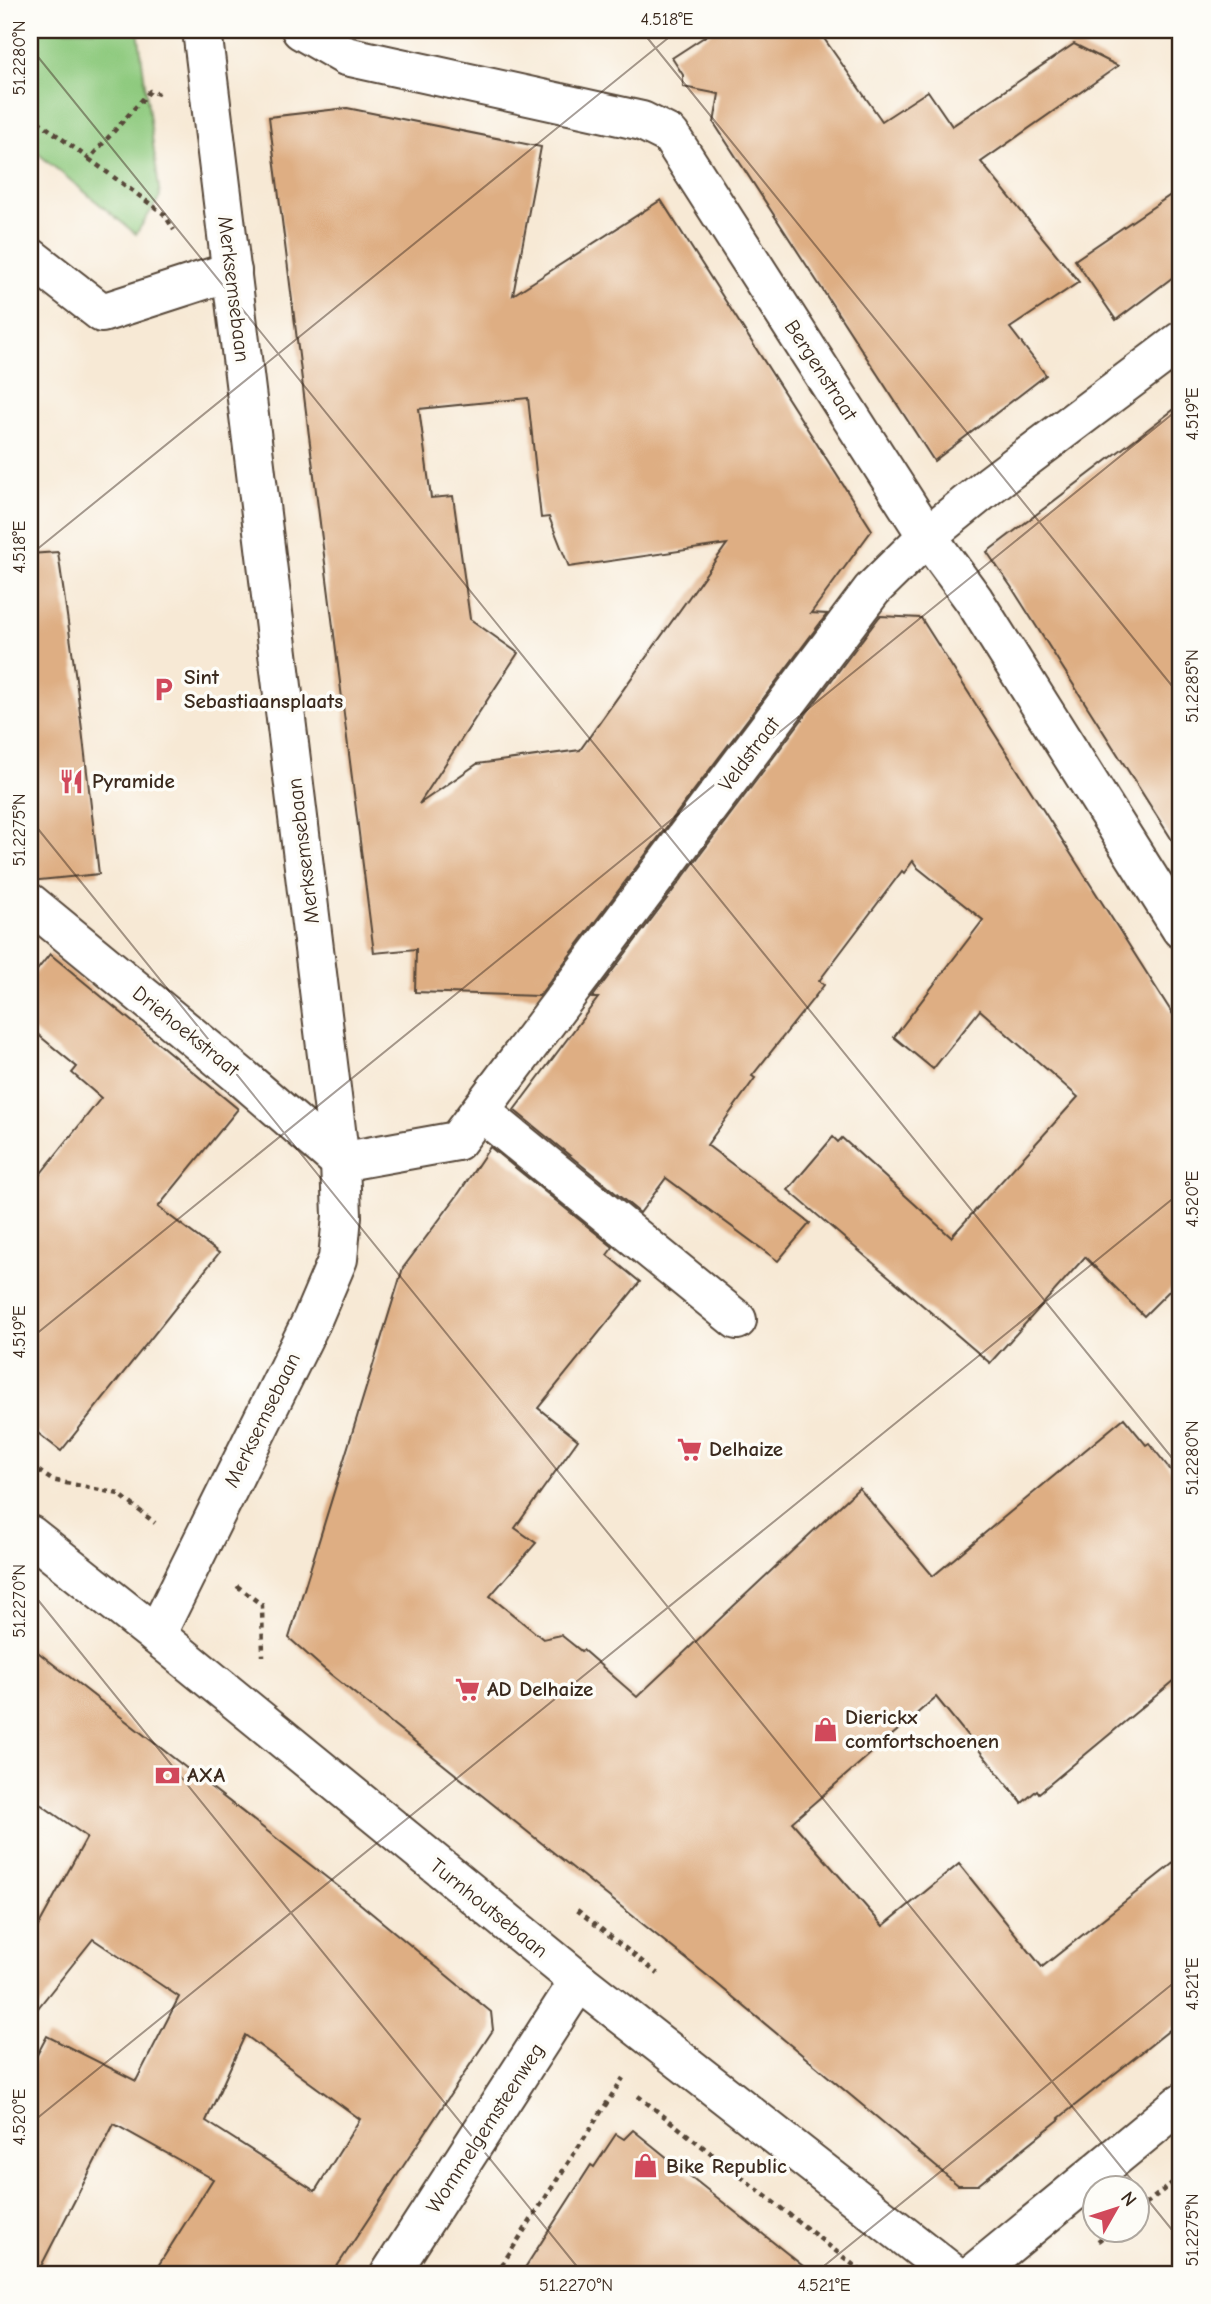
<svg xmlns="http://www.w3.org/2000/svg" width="1211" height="2304" font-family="'Comic Neue',sans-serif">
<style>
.green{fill:#8fca7f;stroke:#657a4e;stroke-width:2}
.building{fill:#deae83;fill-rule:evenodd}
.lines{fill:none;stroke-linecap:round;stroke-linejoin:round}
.minor-casing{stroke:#574739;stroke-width:42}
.major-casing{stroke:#574739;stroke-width:42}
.path{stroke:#574739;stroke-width:4.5;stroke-dasharray:5 5;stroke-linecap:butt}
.minor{stroke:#fff;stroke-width:38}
.major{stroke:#fff;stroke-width:38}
.ticks{fill:none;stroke:#3b2a1e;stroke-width:2;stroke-opacity:0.45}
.labels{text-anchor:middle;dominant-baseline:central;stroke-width:7;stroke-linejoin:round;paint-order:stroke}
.street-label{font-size:21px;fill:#3b2a1e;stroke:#fdfcf7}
.poi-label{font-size:21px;font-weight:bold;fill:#3b2a1e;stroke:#fdfcf7;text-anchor:start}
.neatline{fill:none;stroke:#3b2a1e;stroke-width:2.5}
.ticks-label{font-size:18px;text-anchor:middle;fill:#3b2a1e}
</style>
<rect width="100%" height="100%" fill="#fdfcf7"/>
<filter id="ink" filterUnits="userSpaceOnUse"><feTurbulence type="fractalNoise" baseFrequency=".0143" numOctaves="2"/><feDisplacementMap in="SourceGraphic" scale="14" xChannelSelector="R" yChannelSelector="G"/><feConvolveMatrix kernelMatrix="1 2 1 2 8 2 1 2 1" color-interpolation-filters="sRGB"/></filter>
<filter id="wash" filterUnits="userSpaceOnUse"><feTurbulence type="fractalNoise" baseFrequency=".00686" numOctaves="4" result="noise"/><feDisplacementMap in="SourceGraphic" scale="28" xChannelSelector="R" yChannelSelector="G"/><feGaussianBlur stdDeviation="1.57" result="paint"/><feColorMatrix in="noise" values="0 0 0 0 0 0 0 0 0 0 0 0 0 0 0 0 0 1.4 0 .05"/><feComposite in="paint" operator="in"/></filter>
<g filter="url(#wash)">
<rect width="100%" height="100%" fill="#f7e9d5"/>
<path class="green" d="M30,30h108l22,167 -24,37 -106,-87z"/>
<g id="blocks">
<g class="building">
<path d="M715,30h103l64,91 46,-30 24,35 122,-82 44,22 -137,96 98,120 -69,46 36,47 -112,86 -220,-338 5,-29 -36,-7v-12l-11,-17z"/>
<path d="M347,108l194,39 -28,148 148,-95 211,330 -61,83 16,1 -288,382 -124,-4 1,-43 -42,4 -105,-836zM528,398l13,120 8,-1 20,50 158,-23 -147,206 -103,14 -58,40 99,-151 -48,-34 -17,-123 -22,2 -12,-89z"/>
<path d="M1181,188v83l-65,49 -41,-60z"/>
<path d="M1181,404v450l-169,-266 -25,-36z"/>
<path d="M58,552l18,127 23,195 -69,7v-327z"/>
<path d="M880,616l41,2 260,409v252l-37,37 -59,-59 -95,106 -202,-173 45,-53 5,5 4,-4 109,99 127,-140 -98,-87 -47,59 -39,-32 89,-117 -65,-52 -5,-7 -9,12 -2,-2 -83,110 5,4 -72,91 3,2 -48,67 103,78 -32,38 -112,-83 -26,35 -126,-103 84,-112h-6z"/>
<path d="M50,954l188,155 -80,98 61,46 -158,198 -31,-24v-240l71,-89 -29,-25 5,-6 -47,-39v-49z"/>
<path d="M490,1147l123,100 -6,8 33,27 -102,126 40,32 -63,88 21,15 -46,53 53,43 18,-4 20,16 2,-1 54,47 222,-209 74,88 191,-158 22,27 3,-2 32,40v192l-142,118 -2,-3 -15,13 -86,-106 -144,125 91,104 76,-62 83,103 139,-110v164l-122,97 1,1 -82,66h-20l-249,-208 -385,-308 -35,-31 114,-370 54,-72z"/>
<path d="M30,1646l328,256 133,110 2,18 -161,244h-179l60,-95 -99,-55 -77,150h-7v-206l17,-32 89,45 43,-84 -86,-58 -63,79v-77l57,-104 -57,-40zM245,2035l115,84 -45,72 -109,-70z"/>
<path d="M633,2130l47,38 133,106h-292l70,-109 3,2 22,-33 8,5z"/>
</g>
</g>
</g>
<g filter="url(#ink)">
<use href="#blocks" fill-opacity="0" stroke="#574739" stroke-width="2"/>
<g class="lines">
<defs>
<g id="minor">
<path d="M301,30l45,26 296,65 28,14 257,401 47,64 207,329"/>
<path d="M30,257l72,56 130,-42"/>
<path d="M30,903l214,176 96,83 117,-21 415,-551 55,-54 63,-51 191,-144"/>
<path d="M480,1111l257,209"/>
<path d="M390,2274l189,-293"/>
<path d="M973,2274l208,-171"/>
</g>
<g id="major">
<path d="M30,1535l126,100 423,346 374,293"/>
<path d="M156,1635l156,-315 26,-61 4,-43 -2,-54 -138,-1132"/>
</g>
</defs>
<use href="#minor" class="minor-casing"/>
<use href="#major" class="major-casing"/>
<g class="path">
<path d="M30,115l59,44 61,-68 9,3"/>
<path d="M89,159l75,55 10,16"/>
<path d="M30,1465l22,15 67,14 36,29"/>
<path d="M237,1586l25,19 1,51"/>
<path d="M577,1910l81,64"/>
<path d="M638,2096l227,178"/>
<path d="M1138,2210l43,-34"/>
<path d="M1098,2241l14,-11"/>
<path d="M496,2274l127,-196"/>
</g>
<use href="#minor" class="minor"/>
<use href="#major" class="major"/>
</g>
</g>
<path class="ticks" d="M641,30l540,667M30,47l1151,1422M30,555l648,-525M30,819l1151,1422M30,1339l1151,-932M30,1590l553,684M30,2124l1151,-932M814,2274l367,-297"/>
<defs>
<symbol id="parking-bare" viewBox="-9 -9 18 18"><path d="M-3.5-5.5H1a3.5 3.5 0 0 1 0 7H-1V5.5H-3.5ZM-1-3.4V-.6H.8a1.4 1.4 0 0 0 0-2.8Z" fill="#d1495b" stroke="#fdfcf7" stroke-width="2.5" paint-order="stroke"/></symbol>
<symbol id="restaurant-bare" viewBox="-9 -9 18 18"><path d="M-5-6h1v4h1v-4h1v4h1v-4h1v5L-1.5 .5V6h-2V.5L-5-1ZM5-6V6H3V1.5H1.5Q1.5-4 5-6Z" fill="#d1495b" stroke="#fdfcf7" stroke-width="2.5" paint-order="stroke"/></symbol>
<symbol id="supermarket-bare" viewBox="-9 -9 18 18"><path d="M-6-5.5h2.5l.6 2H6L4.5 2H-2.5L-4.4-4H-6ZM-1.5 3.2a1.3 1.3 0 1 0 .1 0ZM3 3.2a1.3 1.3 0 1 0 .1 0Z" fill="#d1495b" stroke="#fdfcf7" stroke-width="2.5" paint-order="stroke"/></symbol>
<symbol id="shop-bare" viewBox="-9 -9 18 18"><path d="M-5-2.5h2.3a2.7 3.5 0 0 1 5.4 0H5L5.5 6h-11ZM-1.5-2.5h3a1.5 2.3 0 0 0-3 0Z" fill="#d1495b" stroke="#fdfcf7" stroke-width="2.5" paint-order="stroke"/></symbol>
<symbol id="bank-bare" viewBox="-9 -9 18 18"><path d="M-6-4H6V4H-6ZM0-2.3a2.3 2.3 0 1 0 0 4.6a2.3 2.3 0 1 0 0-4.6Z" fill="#d1495b" stroke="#fdfcf7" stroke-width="2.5" paint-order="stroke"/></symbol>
</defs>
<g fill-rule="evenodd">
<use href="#parking-bare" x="146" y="672" width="35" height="35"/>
<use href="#restaurant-bare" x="54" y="764" width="35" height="35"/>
<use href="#supermarket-bare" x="672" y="1432" width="35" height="35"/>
<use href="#supermarket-bare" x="450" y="1672" width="35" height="35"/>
<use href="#shop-bare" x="808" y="1712" width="35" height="35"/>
<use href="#bank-bare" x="150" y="1758" width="35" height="35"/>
<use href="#shop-bare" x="628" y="2148" width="35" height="35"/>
</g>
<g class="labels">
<g class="street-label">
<text transform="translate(234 289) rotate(83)">Merksemsebaan</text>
<text transform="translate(821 370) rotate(57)">Bergenstraat</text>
<text transform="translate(749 754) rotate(-53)">Veldstraat</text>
<text transform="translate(303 851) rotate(-97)">Merksemsebaan</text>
<text transform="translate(186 1031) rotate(39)">Driehoekstraat</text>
<text transform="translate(262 1420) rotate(-64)">Merksemsebaan</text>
<text transform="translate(489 1908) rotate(39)">Turnhoutsebaan</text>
<text transform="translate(485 2128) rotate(-57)">Wommelgemsteenweg</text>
</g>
<g class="poi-label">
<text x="184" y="677">Sint<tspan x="184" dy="24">Sebastiaansplaats</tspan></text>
<text x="92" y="781">Pyramide</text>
<text x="709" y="1449">Delhaize</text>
<text x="487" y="1689">AD Delhaize</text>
<text x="845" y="1717">Dierickx<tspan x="845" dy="24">comfortschoenen</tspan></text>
<text x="187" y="1775">AXA</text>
<text x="666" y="2166">Bike Republic</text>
</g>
</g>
<rect width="1211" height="2304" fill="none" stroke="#fdfcf7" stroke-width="77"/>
<g transform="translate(1116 2209) rotate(51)"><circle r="33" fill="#fdfcf7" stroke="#afa8a0" stroke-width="2"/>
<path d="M0-5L12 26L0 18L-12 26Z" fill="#d1495b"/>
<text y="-10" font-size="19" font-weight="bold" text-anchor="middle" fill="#3b2a1e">N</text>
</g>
<rect x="38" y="38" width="1134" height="2228" class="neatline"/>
<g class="ticks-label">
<text x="667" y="25">4.518°E</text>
<text transform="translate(19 58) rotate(-90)" y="6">51.2280°N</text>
<text transform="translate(1192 414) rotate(-90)" y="6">4.519°E</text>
<text transform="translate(19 547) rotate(-90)" y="6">4.518°E</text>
<text transform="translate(1192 686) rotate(-90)" y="6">51.2285°N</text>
<text transform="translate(19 830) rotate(-90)" y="6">51.2275°N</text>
<text transform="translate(1192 1199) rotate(-90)" y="6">4.520°E</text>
<text transform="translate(19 1332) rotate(-90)" y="6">4.519°E</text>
<text transform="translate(1192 1458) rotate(-90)" y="6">51.2280°N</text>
<text transform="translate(19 1601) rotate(-90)" y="6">51.2270°N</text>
<text transform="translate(1192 1984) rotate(-90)" y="6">4.521°E</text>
<text transform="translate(19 2117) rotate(-90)" y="6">4.520°E</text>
<text transform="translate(1192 2230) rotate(-90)" y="6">51.2275°N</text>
<text x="576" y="2291">51.2270°N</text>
<text x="824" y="2291">4.521°E</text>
</g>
</svg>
